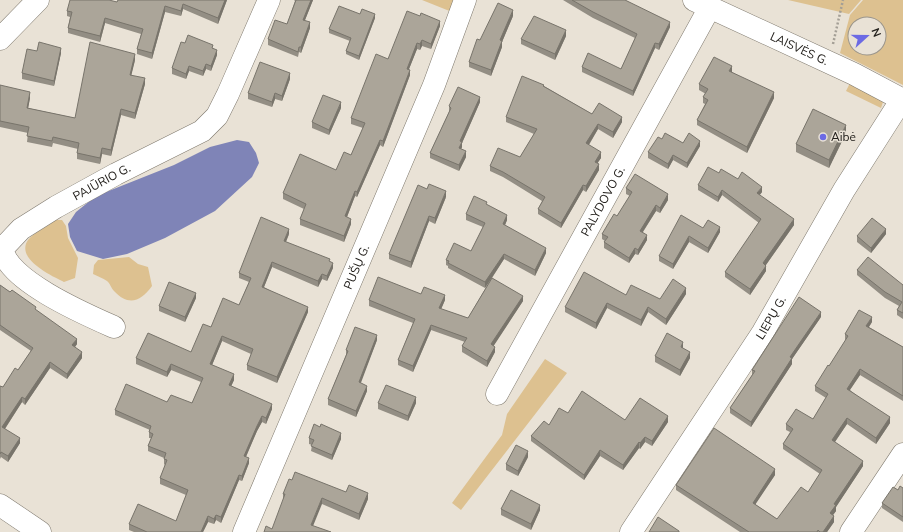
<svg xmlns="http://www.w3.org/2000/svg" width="903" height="532" font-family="'Nunito Sans',sans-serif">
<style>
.green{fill:#ddc190;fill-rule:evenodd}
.water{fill:#7f84b7}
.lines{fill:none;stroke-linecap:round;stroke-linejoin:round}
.minor-casing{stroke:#7f796e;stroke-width:23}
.path{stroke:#a49f96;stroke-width:2.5;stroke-dasharray:2 2;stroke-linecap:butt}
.minor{stroke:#fff;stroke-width:22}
.wall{fill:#938e84}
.shaded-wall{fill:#78746b}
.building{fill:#aba599;stroke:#78746b}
.poi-dot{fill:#6c6ae4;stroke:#e9e2d6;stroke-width:1.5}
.labels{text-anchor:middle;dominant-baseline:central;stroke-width:3;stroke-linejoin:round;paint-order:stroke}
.street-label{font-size:12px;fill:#24211d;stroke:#e9e2d6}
.poi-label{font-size:12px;fill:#24211d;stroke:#e9e2d6;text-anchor:start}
</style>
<rect width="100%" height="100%" fill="#e9e2d6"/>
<g class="green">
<path d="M422,0h35l-5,12z"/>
<path d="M788,0h73l-12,14z"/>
<path d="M863,0h40v85l-63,-32 10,-38zM855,24h24v24h-24z"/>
<path d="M851,81l33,18 -3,9 -35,-17z"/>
<path d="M55,220h7l4,6 2,12 10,20 -3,20 -11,4c-12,-6 -49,-23 -36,-42 6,-8 20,-13 27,-20z"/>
<path d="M129,257l9,7 10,3 4,19c-11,15 -23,21 -38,5 -3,-3 -4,-8 -7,-10 -4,-3 -10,-5 -14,-7l1,-9 4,-5z"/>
<path d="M545,359l22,14 -106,137 -9,-7 50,-68 5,-21z"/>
</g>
<path class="water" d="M237,140l12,2 7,11 3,10 -7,14 -37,34 -50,27 -38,16 -24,5 -26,-8 -7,-14 -2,-13 8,-12 20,-16 78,-31 36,-18z"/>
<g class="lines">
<defs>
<g id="minor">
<path id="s1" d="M694,0l160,74 49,26"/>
<path d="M0,39l38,-39"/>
<path id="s2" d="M114,327c-25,-11 -111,-48 -111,-79l18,-19 35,-22 60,-33 86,-43 15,-15 11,-22 41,-94"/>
<path id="s3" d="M497,394l213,-387"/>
<path d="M0,505l40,27"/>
<path id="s4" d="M244,532l190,-447 31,-85"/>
<path id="s5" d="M631,532l132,-200 81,-142 58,-91"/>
<path d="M851,532l52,-78"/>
</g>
</defs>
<use href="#minor" class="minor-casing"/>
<path class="path" d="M833,44l10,-44"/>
<use href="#minor" class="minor"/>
</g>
<g class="wall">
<path d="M118,0h109l-9,24 -35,-15 -2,7 -16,-4 -13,47 -15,-5v-5l4,-15 -36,-11 -5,19 -32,-9v-5l2,-11 -3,-1v-5l50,-9z"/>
<path d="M294,0h19l-8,20 5,8 -9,25 -2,-1 -1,5 -30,-12v-6l19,-15 8,-23z"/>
<path d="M563,0h62l45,27 -11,23 -4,-2 -22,48 -51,-24v-5l39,2 14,-31 -42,-20z"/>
<path d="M360,14l15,4 -16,42 -13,-6v-3l4,-10 -21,-8v-4z"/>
<path d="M420,16l20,10 -9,23 -9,-3 -2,4 -3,-1 -8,20 1,6 -27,72 -3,-2 -23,52 -2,-1 -8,21 4,7 -7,18 -44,-17v-6l4,-10 -21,-10v-6l53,-23 15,-15 12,-27 -12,-4v-6l37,-59z"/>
<path d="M513,16l-11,26v5l-11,29 -22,-9v-5l11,-22z"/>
<path d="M566,36l-11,24 -34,-16v-5z"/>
<path d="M185,43l28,5 4,7 -6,16 -5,-2 -3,7 -14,-5 -3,8 -14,-5v-6z"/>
<path d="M37,51l24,2 -7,33 -32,-7v-6z"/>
<path d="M135,60l-4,15 14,9 -10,35 -14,-4 -10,41 -9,-2 -2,10 -23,-5v-6l1,-4 -25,-6 -1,4 -25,-5 1,-9 -28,-6v-42l30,13 -2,10 47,10z"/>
<path d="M732,72l42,26 -27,55 -50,-28v-5l8,-16 -2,-1v-6l3,-3 -7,-4v-6z"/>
<path d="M290,79l-8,22 -7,-2 -3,8 -24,-8v-6z"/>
<path d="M544,86l48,28 30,8 -9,16 -15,-9 -9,16 12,13 -4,5 2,7 -13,22 -3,-2 -22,38 -23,-14v-5l4,-8 -39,-24 -13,-6v-5l30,-9 14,-23 -28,-12v-5z"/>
<path d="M480,102l-18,41v4l-1,2 5,8 -7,14 -29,-13v-5l19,-41v-6z"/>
<path d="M341,108l-12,27 -17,-7v-6z"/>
<path d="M846,133l-17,35 -33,-16v-8z"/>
<path d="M662,139l21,4 17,3 -13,22 -14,-8 -5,9 -20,-11v-6z"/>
<path d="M698,185l64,7 -3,3 35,30 -28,40v6l-16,24 -25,-18v-5l34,-49 -37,-28 -4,7 -20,-12z"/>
<path d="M626,188l42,12 -8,13 -4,-2 -13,21 4,8 -9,15 -3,-1 -6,9 -25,-15v-6l1,-1 -3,-2v-5l15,-18 13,-20 -4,-2z"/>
<path d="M446,197l-11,27 -6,-3 -18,47 -22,-9v-5z"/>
<path d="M487,205l20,15 -2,5 41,28 -11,23 -31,-17 -12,19 31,23 -30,45 2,6 -8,15 -25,-15v-6l3,-4 -34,-12 -18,42 -15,-7v-5l15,-37 -44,-17v-6l52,-6 24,6 -4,9 27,9 23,-39 -6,9 -37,-20v-2l-2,-1v-5l25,-9 12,-24 -17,-7v-6z"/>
<path d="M703,228l17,4 -12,21 -19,-11 -16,27 -14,-8v-5z"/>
<path d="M289,234l-3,8 44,20 3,6 -6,13 -5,-2 -4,8 -46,-20 -8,20 44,25 -31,71 -30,-13v-5l4,-11 -29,-13 -10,24 22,15 -3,6 41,23 -6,15 -4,-2 -5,9 -11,26 3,6 -7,18 -3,-1 -18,43 -5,-3 -2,4 -6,-2 -5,10h-69l-5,-2v-6l47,-3 10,-26 -26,-11v-6l5,-13 -1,-1v-6l-16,-7v-5l3,-8h-2v-6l1,-2 -35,-15v-5l52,-8 25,1 9,-21 -30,-12 -4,7 -31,-13v-6l55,-6 20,-25 28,-22 10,-23 -10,-4v-5z"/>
<path d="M886,234l-15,19 -14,-11v-6z"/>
<path d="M857,270l46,15v34l-6,-4v-5l2,-4 -14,-8 -28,-23z"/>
<path d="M0,285l36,25 41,34 -2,3 7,11 -15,21 -17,-11 -25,37 -3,-3 -17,27 15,14 -12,19 -7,-5 -1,2v-73l3,1 15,-17 13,-19 -31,-21z"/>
<path d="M686,294l-20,31 -18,-13 -7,14 -34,-18 -11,21 -31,-17v-5l61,-12 34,4z"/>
<path d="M196,298l-11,24 -26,-11v-5z"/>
<path d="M821,317l-29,42v5l-41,63 -21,-14v-5l22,-33v-5z"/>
<path d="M872,322l-3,5 34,20v54l-43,-26 -10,15 40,33 -14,21 -29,-20 -12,18 28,24 -27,41v4l-3,4 1,7 -7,10h-87l-64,-42v-5l99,-10 -20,29 22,15 31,-27 12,-18 -37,-25v-5l7,-12 -4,-2v-6l27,-5 13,-21 -11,-7v-5l14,-20 17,-26h-1v-6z"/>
<path d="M377,340l-17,43 7,8 -11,26 -28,-12v-6l18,-44v-5z"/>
<path d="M683,348l7,10 -10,18 -25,-14v-6z"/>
<path d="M378,403h38l-8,18 -30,-12z"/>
<path d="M568,413l57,7 43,2 -16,24 -7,-4 -5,7 -1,-1 -16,22 -23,-14 -16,24 -53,-39v-5l18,-11z"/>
<path d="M309,438l32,1 -9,21 -21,-9 1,-6 -3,-1z"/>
<path d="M528,457l-10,19 -12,-6v-6z"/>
<path d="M292,480l54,12 22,7 -9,21 -37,-16 -39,-5v-5z"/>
<path d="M903,488v34l-21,-14v-5l16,-13z"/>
<path d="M501,509l39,1 -9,20 -30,-15z"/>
</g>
<g class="shaded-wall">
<path d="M225,0h2l-9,24v-6z"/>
<path d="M311,0h2l-10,25v-5z"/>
<path d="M183,4v5l-2,7v-5z"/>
<path d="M165,6v6l-13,47v-6z"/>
<path d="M513,10v6l-11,26v5l-11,29v-6l9,-30z"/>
<path d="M375,14v4l-16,42v-4z"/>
<path d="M105,18v5l-5,19v-6z"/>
<path d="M440,21v5l-9,23v-5z"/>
<path d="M310,22v6l-9,25v-6z"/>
<path d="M670,22v5l-11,23v-6z"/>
<path d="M566,30v6l-11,24v-6z"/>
<path d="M422,40v6l-2,4v-6z"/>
<path d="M417,43v6l-10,25v-5z"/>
<path d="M655,43v5l-22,48v-5z"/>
<path d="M61,48v5l-7,33v-5z"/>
<path d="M217,50v5l-6,16v-5z"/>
<path d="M135,54v6l-5,21v-6z"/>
<path d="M206,64v5l-3,7v-5z"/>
<path d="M189,66v5l-3,8v-5z"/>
<path d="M732,66v6l-3,5v-6z"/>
<path d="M410,70v5l-27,72v-6z"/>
<path d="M290,73v6l-8,22v-5z"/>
<path d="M145,78v6l-10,35v-6z"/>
<path d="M30,92v6l-3,16v-6z"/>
<path d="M774,92v6l-27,55v-6z"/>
<path d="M275,93v6l-3,8v-5z"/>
<path d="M480,97v5l-18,41v4l-3,7v-6l1,-7z"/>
<path d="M341,102v6l-12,27v-5z"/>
<path d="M121,109v6l-10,41v-6z"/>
<path d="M622,117v5l-9,16v-6z"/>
<path d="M598,124v5l-12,20v-6z"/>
<path d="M846,125v8l-17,35v-8z"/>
<path d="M380,140v5l-23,52v-5z"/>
<path d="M700,141v5l-13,22v-5z"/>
<path d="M102,148v6l-2,10v-6z"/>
<path d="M466,151v6l-7,14v-6z"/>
<path d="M601,152v6l-6,9v-5z"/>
<path d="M673,155v5l-5,9v-5z"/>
<path d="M599,164v6l-13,22v-6z"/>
<path d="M583,185v5l-22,38v-5z"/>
<path d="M762,187v5l-5,7v-6z"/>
<path d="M722,190v5l-4,7v-5z"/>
<path d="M355,191v5l-10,26v-6z"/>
<path d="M446,191v6l-11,27v-6z"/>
<path d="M668,194v6l-8,13v-5z"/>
<path d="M656,205v6l-16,25v-5z"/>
<path d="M507,215v5l-4,10v-6z"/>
<path d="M429,216v5l-18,47v-6z"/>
<path d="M351,219v5l-7,18v-6z"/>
<path d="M794,219v6l-31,44v-6z"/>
<path d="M720,227v5l-12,21v-5z"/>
<path d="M289,229v5l-5,12v-5z"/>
<path d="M886,229v5l-15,19v-5z"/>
<path d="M647,235v5l-9,15v-5z"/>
<path d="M689,236v6l-16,27v-5z"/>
<path d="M546,248v5l-11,23v-6z"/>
<path d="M635,248v6l-6,9v-5z"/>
<path d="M504,254v5l-19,29v-6z"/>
<path d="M272,262v5l-10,25v-5z"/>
<path d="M333,263v5l-6,13v-5z"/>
<path d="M766,266v5l-16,24v-6z"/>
<path d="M322,274v5l-4,8v-6z"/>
<path d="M686,288v6l-20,31v-6z"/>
<path d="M196,293v5l-11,24v-5z"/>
<path d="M445,295v5l-6,14v-6z"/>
<path d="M523,296v5l-32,49v-6z"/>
<path d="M607,303v5l-11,21v-6z"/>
<path d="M308,307v5l-31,71v-6z"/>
<path d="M648,307v5l-7,14v-6z"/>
<path d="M821,312v5l-29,42v5l-41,63v-5l39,-65z"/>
<path d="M872,317v5l-6,9v-5z"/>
<path d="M431,325v5l-18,42v-6z"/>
<path d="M377,335v5l-18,48v-6z"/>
<path d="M222,336v5l-12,29v-6z"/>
<path d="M77,339v5l-5,7v-6z"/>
<path d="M683,342v6l-2,5v-6z"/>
<path d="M495,347v5l-8,15v-6z"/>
<path d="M82,352v6l-15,21v-5z"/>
<path d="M690,352v6l-10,18v-6z"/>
<path d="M50,362v6l-25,37v-6z"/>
<path d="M171,364v6l-4,7v-5z"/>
<path d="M860,369v6l-13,19v-5z"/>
<path d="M234,374v6l-5,11v-6z"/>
<path d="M367,386v5l-11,26v-6z"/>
<path d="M22,397v5l-20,31v-6z"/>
<path d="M416,397v6l-8,18v-5z"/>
<path d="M272,404v5l-6,15v-6z"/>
<path d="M262,416v6l-5,9 -13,30v-5l13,-30z"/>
<path d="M668,416v6l-16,24v-5z"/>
<path d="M890,417v6l-14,21v-6z"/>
<path d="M847,418v6l-15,22v-6z"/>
<path d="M341,433v6l-9,21v-5z"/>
<path d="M645,437v5l-5,7v-6z"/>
<path d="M20,438v5l-12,19v-6z"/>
<path d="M639,442v6l-16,22v-5z"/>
<path d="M600,450v6l-16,24v-5z"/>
<path d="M528,451v6l-10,19v-5z"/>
<path d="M249,458v5l-7,18v-5z"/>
<path d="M863,461v5l-27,41v4l-6,8v-6l4,-9z"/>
<path d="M775,469v6l-22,33v-5z"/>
<path d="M239,475v5l-18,43v-6z"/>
<path d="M368,493v6l-9,21v-6z"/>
<path d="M322,498v6l-11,27v-6z"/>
<path d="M540,505v5l-9,20v-6z"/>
<path d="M216,515v5l-2,4v-5z"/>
<path d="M208,516v6l-5,10h-2z"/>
<path d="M834,516v6l-7,10h-4z"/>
</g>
<g class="building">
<path d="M70,0h39l8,2 1,-2h107l-7,18 -35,-14 -2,7 -16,-5 -13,47 -15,-4 6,-20 -38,-11 -5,18 -32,-8 4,-16 -5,-1z"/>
<path d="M296,0h15l-8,20 7,2 -9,25h-2l-1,5 -30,-13 7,-19 12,4z"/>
<path d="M572,0h53l45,22 -11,22 -4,-1 -22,48 -51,-24 6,-14 33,16 16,-35 -44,-22z"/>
<path d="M498,3l15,7 -13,30 2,1 -11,29 -22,-8 8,-23 3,1z"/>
<path d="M339,6l21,8 2,-5 13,5 -16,42 -13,-5 5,-13 -22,-9z"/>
<path d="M407,11l13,5 1,-3 19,8 -9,23 -9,-4 -2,4 -3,-1 -10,26 3,1 -27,71 -3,-1 -23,52 -2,-1 -10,25 6,3 -7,17 -44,-17 6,-15 -23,-11 17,-39 36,16 8,-18 7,3 14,-32 -14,-5 25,-64 12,5z"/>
<path d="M534,16l32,14 -11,24 -34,-15z"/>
<path d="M188,35l25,10 -1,3 5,2 -6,16 -5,-2 -3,7 -14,-5 -3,8 -14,-6 9,-26 4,1z"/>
<path d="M39,42l22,6 -7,33 -32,-8 5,-24 10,2z"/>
<path d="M90,42l45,12 -5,21 15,3 -10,35 -14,-4 -10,41 -9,-2 -2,10 -23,-5 2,-10 -26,-6 -1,4 -25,-5 2,-9 -29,-6v-36l30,7 -3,16 48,10z"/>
<path d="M714,57l18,9 -3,5 45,21 -27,55 -50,-27 11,-20 -5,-3 5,-8 -9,-5z"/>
<path d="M260,62l30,11 -8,23 -7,-3 -3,9 -24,-9z"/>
<path d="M522,76l22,9 -1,1 49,28 7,-11 23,14 -9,15 -15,-8 -12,19 15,9 -6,10 4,2 -13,22 -3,-1 -22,38 -23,-14 7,-12 -42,-25 -13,-6 8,-18 22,9 17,-28 -31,-12z"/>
<path d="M458,87l22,10 -20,44 2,1 -3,6 7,3 -7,14 -29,-12 21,-45 -2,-2z"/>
<path d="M323,95l18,7 -12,28 -17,-8z"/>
<path d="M813,109l33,16 -17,35 -33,-16z"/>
<path d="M665,133l18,10 6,-10 11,8 -13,22 -14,-8 -5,9 -20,-12 10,-15 4,2z"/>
<path d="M708,167l11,6 2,-4 17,10 4,-7 20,15 -5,6 37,26 -31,44 3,3 -16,23 -25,-17 36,-53 -39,-29 -4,7 -20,-12z"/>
<path d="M635,174l33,20 -8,14 -4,-3 -16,26 7,4 -9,15 -3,-2 -6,10 -25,-16 4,-5 -6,-3 12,-20 3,2 15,-24 -6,-4z"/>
<path d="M429,184l17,7 -11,27 -6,-2 -18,46 -22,-8 29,-69 9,4z"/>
<path d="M474,196l13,6 -1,2 21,11 -4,9 43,24 -11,22 -31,-16 -19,28 -37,-19 1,-2 -3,-1 8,-17 17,8 14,-28 -19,-9z"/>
<path d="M681,215l22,13 5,-8 12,7 -12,21 -19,-12 -16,28 -14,-8z"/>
<path d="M261,217l28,12 -5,12 46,18 -1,2 4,2 -6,13 -5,-2 -4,7 -46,-19 -10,25 46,20 -31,70 -30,-12 6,-16 -31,-13 -12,28 24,10 -5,11 43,19 -6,14 -4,-2 -5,10 -13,30 5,2 -7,18 -3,-1 -18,42 -5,-2 -2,4 -6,-3 -7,16h-54l-18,-8 9,-20 38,17 12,-31 -28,-12 7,-18 -3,-1 2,-6 -18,-7 5,-12 -4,-2 2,-6 -36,-16 11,-26 41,18 4,-7 21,8 11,-25 -32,-14 -4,8 -31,-14 12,-25 43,19 12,-28 8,3 12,-29 16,7 12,-27 -12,-5z"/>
<path d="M872,218l14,11 -15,19 -14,-12z"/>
<path d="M868,257l35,28v28l-6,-3 5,-8 -17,-10 -28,-22z"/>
<path d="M584,272l42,23 5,-10 29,14 13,-20 13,9 -20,31 -18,-12 -7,13 -34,-17 -11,20 -31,-16z"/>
<path d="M378,277l43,17 3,-7 21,8 -6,13 29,10 24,-40 31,18 -32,48 4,3 -8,14 -25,-15 5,-8 -36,-13 -18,41 -15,-6 17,-41 -46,-19z"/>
<path d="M169,282l27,11 -11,24 -26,-11z"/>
<path d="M0,285l10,7 2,-2 24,17 -1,2 42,30 -5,6 10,7 -15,22 -17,-12 -25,37 -3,-2 -20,30 18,11 -12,18 -7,-4 -1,2v-68l3,1 12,-19 3,2 15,-22 -33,-23z"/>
<path d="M799,297l22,15 -31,45 2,1 -41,64 -21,-14 25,-37 -3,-1z"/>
<path d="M859,310l13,7 -6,9 37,21v49l-43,-27 -13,20 43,28 -14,21 -29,-20 -15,22 31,21 -29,43 2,1 -6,8 4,3 -11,16h-3l-2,-2 -1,2h-68l-73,-47 38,-57 61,41 -22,34 24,16 24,-32 7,5 14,-22 -39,-26 10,-15 -7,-5 10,-15 17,10 15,-25 -13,-8 13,-21 1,1 19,-30 -3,-2z"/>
<path d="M355,327l22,8 -18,47 8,4 -11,25 -28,-12 20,-48 -2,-1z"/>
<path d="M667,333l16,9 -2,5 9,5 -10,18 -25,-14z"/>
<path d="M386,385l30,12 -8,19 -30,-13z"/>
<path d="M582,391l43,29 15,-22 28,18 -16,25 -7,-4 -5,6 -1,-1 -16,23 -23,-15 -16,25 -53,-39 13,-15 5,4 10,-17 9,5z"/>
<path d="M314,424l6,3 1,-3 20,9 -9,22 -21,-9 3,-6 -5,-2z"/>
<path d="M516,445l12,6 -10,20 -12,-7z"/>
<path d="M295,472l51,20 3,-7 19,8 -9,21 -37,-16 -11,27 20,7h-67l2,-6 6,3 13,-35h-2l6,-15 3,1z"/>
<path d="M900,486l3,2v29l-21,-14 11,-16 5,3z"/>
<path d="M511,490l29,15 -9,19 -30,-15z"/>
<path d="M658,517l21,14v1h-30z"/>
</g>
<circle class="poi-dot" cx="823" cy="137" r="4"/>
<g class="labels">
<g class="street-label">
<text stroke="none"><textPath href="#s1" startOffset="116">LAISVĖS G.</textPath></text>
<text stroke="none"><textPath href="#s2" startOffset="260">PAJŪRIO G.</textPath></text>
<text stroke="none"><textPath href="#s3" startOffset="220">PALYDOVO G.</textPath></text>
<text stroke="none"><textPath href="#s4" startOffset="288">PUŠŲ G.</textPath></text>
<text stroke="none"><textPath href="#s5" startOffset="256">LIEPŲ G.</textPath></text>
</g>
<g class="poi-label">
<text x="831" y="137">Aibė</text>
</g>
</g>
<g transform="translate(867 36) rotate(69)"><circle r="19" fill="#e9e2d6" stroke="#9a958c"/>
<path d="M0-3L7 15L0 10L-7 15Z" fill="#6c6ae4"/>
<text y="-6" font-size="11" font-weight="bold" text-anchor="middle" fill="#24211d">N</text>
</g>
</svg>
